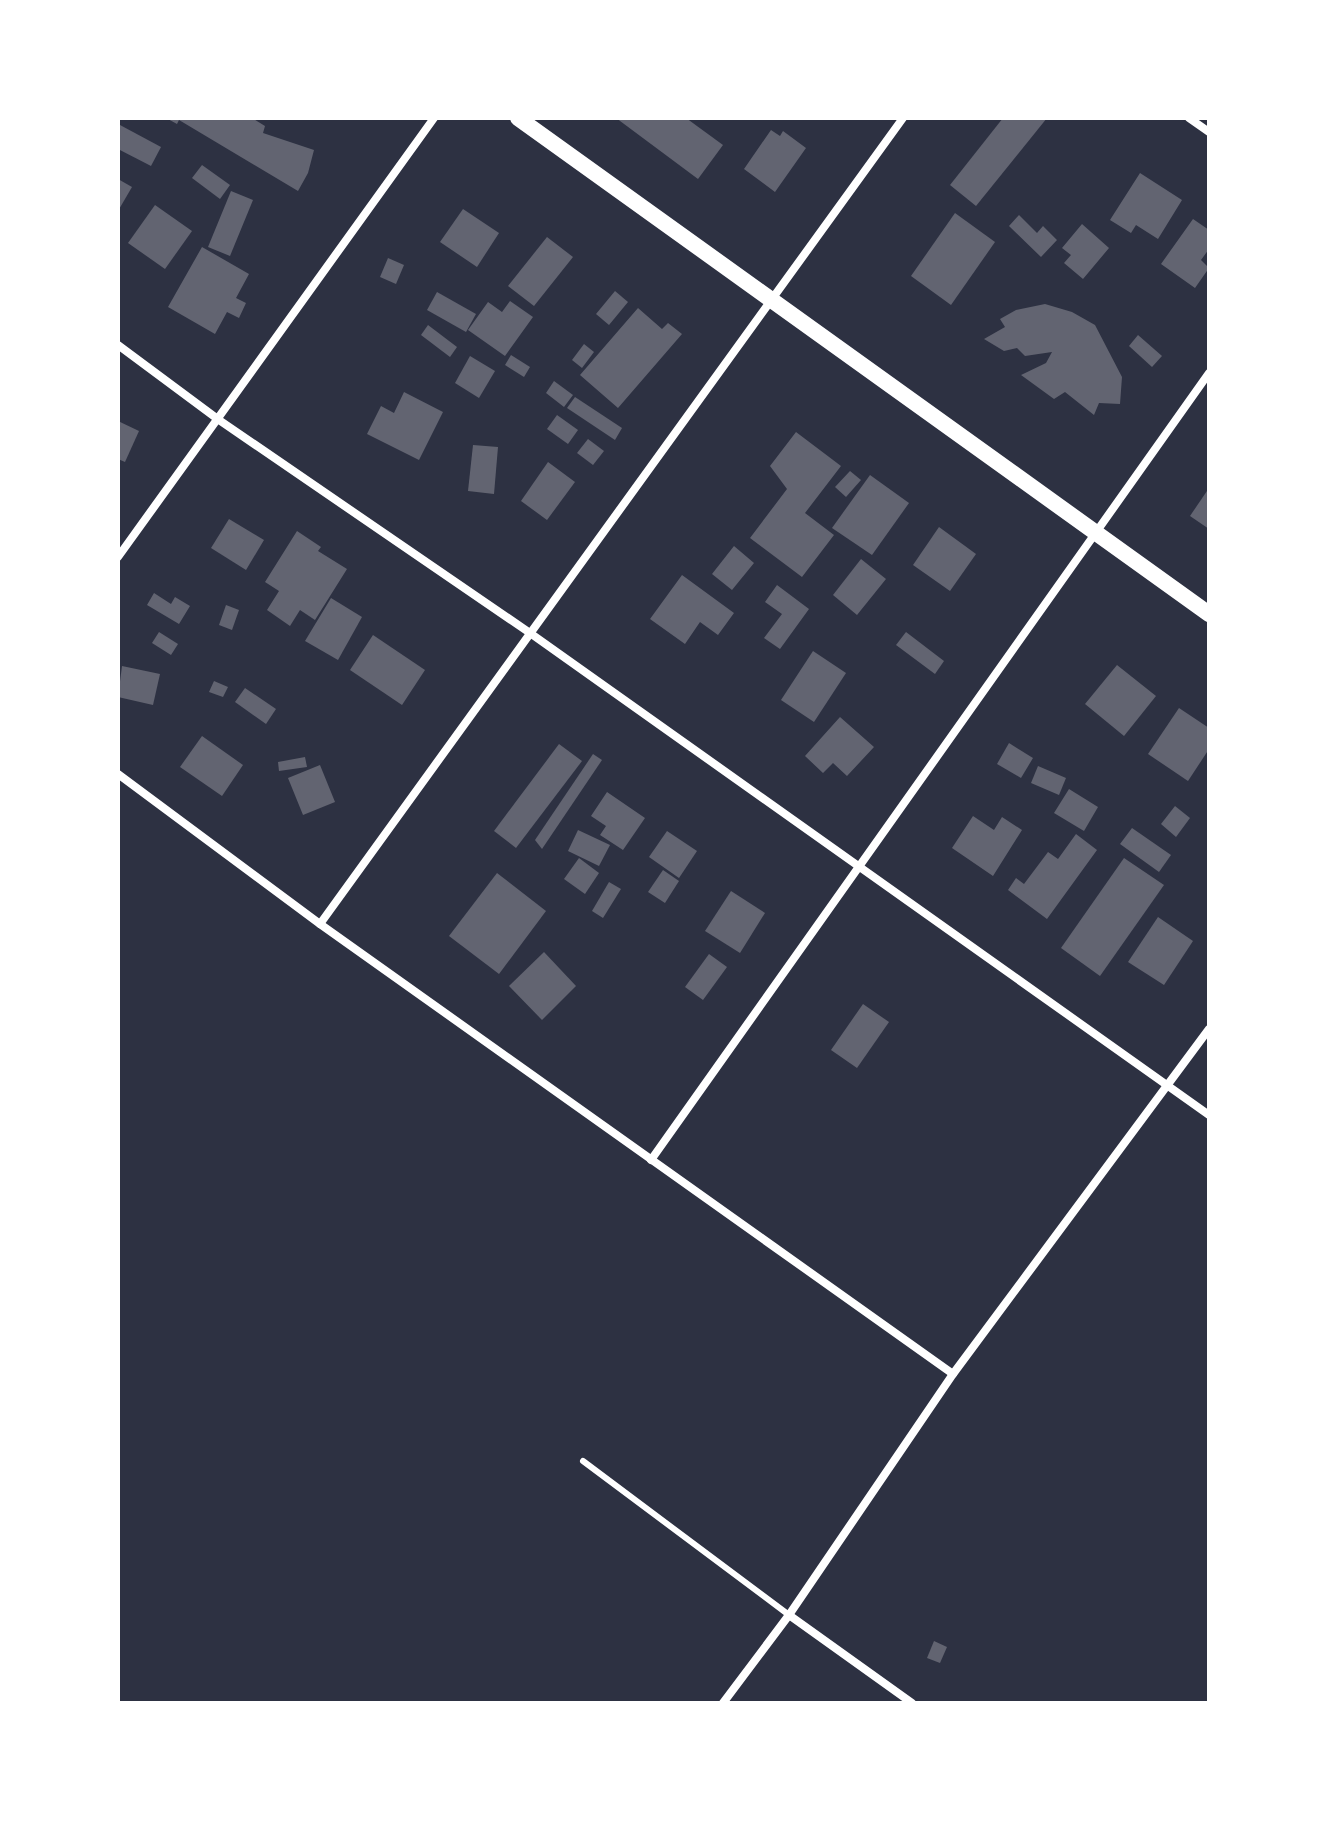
<svg xmlns="http://www.w3.org/2000/svg" width="1327" height="1821" font-family="'Golos Text',sans-serif">
<style>
.building{fill:#626471}
.lines{fill:none;stroke-linecap:round;stroke-linejoin:round}
.service{stroke:#fff;stroke-width:6}
.minor{stroke:#fff;stroke-width:8}
.secondary{stroke:#fff;stroke-width:16}
</style>
<rect width="100%" height="100%" fill="#2d3142"/>
<g class="building">
<path d="M166,118h86l13,8 -2,7 51,17 -6,23 -10,18 -119,-71 -2,4z"/>
<path d="M616,118h70l37,27 -25,34z"/>
<path d="M1003,118h44l-71,88 -26,-21z"/>
<path d="M120,125l41,22 -10,19 -33,-17z"/>
<path d="M771,130l9,6 3,-5 23,17 -31,44 -31,-23z"/>
<path d="M202,165l28,20 -10,14 -28,-21z"/>
<path d="M1140,173l42,27 -24,39 -22,-14 -5,8 -21,-13z"/>
<path d="M118,179l14,8 -14,24z"/>
<path d="M231,191l22,9 -23,56 -22,-9z"/>
<path d="M155,205l37,26 -27,38 -37,-26z"/>
<path d="M463,209l36,24 -22,34 -37,-25z"/>
<path d="M955,213l40,29 -44,63 -40,-29z"/>
<path d="M1019,215l18,18 6,-7 14,14 -16,17 -32,-31z"/>
<path d="M1193,219l16,11v19l-8,11 8,8 -14,20 -34,-24z"/>
<path d="M1082,224l27,24 -26,31 -19,-16 7,-8 -9,-7z"/>
<path d="M547,237l26,20 -39,49 -26,-20z"/>
<path d="M202,247l47,27 -13,24 10,5 -7,15 -12,-6 -12,22 -47,-27z"/>
<path d="M388,258l16,7 -8,19 -16,-7z"/>
<path d="M615,291l13,11 -19,23 -13,-11z"/>
<path d="M437,292l39,22 -10,18 -39,-22z"/>
<path d="M510,301l23,16 -28,39 -37,-26 20,-28 14,10z"/>
<path d="M1045,304l27,8 23,13 27,52 -2,27 -21,-1 -5,12 -29,-23 -11,7 -33,-24 25,-12 6,-11 -27,4 -8,-8 -13,3 -20,-12 21,-12 -5,-8 16,-9z"/>
<path d="M638,308l24,21 6,-6 14,11 -64,74 -38,-33z"/>
<path d="M428,325l29,22 -7,10 -29,-22z"/>
<path d="M1138,335l24,21 -10,11 -23,-21z"/>
<path d="M584,344l10,8 -12,16 -10,-8z"/>
<path d="M511,355l19,12 -6,10 -19,-12z"/>
<path d="M470,356l25,15 -16,27 -24,-15z"/>
<path d="M554,381l19,14 -9,12 -18,-14z"/>
<path d="M404,392l39,20 -24,48 -52,-26 14,-28 13,7z"/>
<path d="M575,397l47,31 -7,12 -48,-32z"/>
<path d="M557,415l21,15 -10,14 -21,-15z"/>
<path d="M118,421l21,10 -14,31 -7,-3z"/>
<path d="M796,432l45,34 -36,47 29,22 -32,42 -52,-39 37,-49 -17,-23z"/>
<path d="M588,439l16,12 -11,14 -16,-12z"/>
<path d="M473,445l25,2 -4,47 -26,-3z"/>
<path d="M548,462l27,20 -28,38 -26,-19z"/>
<path d="M850,471l11,9 -15,17 -11,-10z"/>
<path d="M870,475l39,28 -37,52 -40,-27z"/>
<path d="M1209,488v41l-19,-13z"/>
<path d="M229,519l35,21 -18,30 -35,-22z"/>
<path d="M939,527l37,27 -26,37 -37,-26z"/>
<path d="M297,531l24,16 -3,4 29,18 -32,51 -15,-10 -10,16 -23,-16 12,-19 -14,-9z"/>
<path d="M734,546l20,17 -22,27 -20,-16z"/>
<path d="M861,559l25,20 -29,36 -24,-20z"/>
<path d="M682,575l52,38 -16,22 -18,-13 -15,22 -35,-25z"/>
<path d="M777,585l32,24 -29,40 -16,-11 18,-24 -17,-12z"/>
<path d="M154,593l17,11 4,-7 15,9 -11,18 -32,-19z"/>
<path d="M331,598l31,19 -24,43 -33,-19z"/>
<path d="M226,605l13,5 -7,20 -13,-5z"/>
<path d="M159,632l19,12 -7,11 -19,-12z"/>
<path d="M906,632l38,29 -9,13 -39,-29z"/>
<path d="M373,635l52,35 -23,35 -52,-35z"/>
<path d="M813,651l33,22 -32,49 -33,-22z"/>
<path d="M1117,665l39,31 -32,40 -39,-32z"/>
<path d="M122,666l38,8 -7,31 -35,-8z"/>
<path d="M214,681l14,6 -5,10 -14,-5z"/>
<path d="M245,688l31,21 -10,15 -31,-22z"/>
<path d="M1179,708l30,20v21l-21,32 -40,-27z"/>
<path d="M840,717l34,30 -27,29 -14,-13 -10,10 -18,-17z"/>
<path d="M202,736l41,29 -21,31 -42,-29z"/>
<path d="M1009,743l24,15 -12,20 -24,-14z"/>
<path d="M559,744l23,17 -66,87 -22,-17z"/>
<path d="M593,754l9,6 -60,89 -7,-9z"/>
<path d="M305,757l2,10 -28,4 -1,-9z"/>
<path d="M320,765l15,37 -32,13 -15,-37z"/>
<path d="M1038,766l28,12 -7,17 -28,-12z"/>
<path d="M1069,789l29,18 -14,24 -30,-18z"/>
<path d="M607,792l38,26 -22,32 -23,-15 6,-9 -15,-10z"/>
<path d="M1175,806l15,12 -14,19 -15,-13z"/>
<path d="M973,816l21,14 8,-13 20,13 -29,46 -41,-28z"/>
<path d="M1132,828l39,27 -12,17 -39,-28z"/>
<path d="M578,830l32,15 -11,21 -31,-15z"/>
<path d="M667,831l30,20 -18,27 -30,-21z"/>
<path d="M1076,834l21,16 -50,69 -39,-29 8,-12 8,6 24,-32 10,7z"/>
<path d="M579,858l20,15 -14,21 -21,-15z"/>
<path d="M1124,858l40,27 -64,91 -39,-28z"/>
<path d="M663,870l16,11 -14,22 -17,-11z"/>
<path d="M497,873l49,38 -47,63 -50,-38z"/>
<path d="M609,882l12,7 -18,29 -11,-7z"/>
<path d="M731,891l34,22 -25,40 -35,-22z"/>
<path d="M1158,917l35,24 -29,44 -36,-23z"/>
<path d="M544,952l32,34 -34,34 -33,-34z"/>
<path d="M709,954l18,13 -24,33 -18,-13z"/>
<path d="M863,1004l26,18 -32,46 -26,-18z"/>
<path d="M934,1641l13,6 -7,16 -13,-5z"/>
</g>
<g class="lines">
<path class="service" d="M583,1461l206,154"/>
<g class="minor">
<path d="M1189,118l20,14"/>
<path d="M118,345l101,75 311,213 679,482"/>
<path d="M118,557l316,-439"/>
<path d="M118,774l202,150 633,450"/>
<path d="M320,924l583,-806"/>
<path d="M651,1160l558,-787"/>
<path d="M789,1615l123,88"/>
<path d="M723,1703l66,-88 164,-241 256,-345"/>
</g>
<path class="secondary" d="M518,118l691,496"/>
</g>
<rect width="1327" height="1821" fill="none" stroke="#ffffff" stroke-width="240"/>
</svg>
